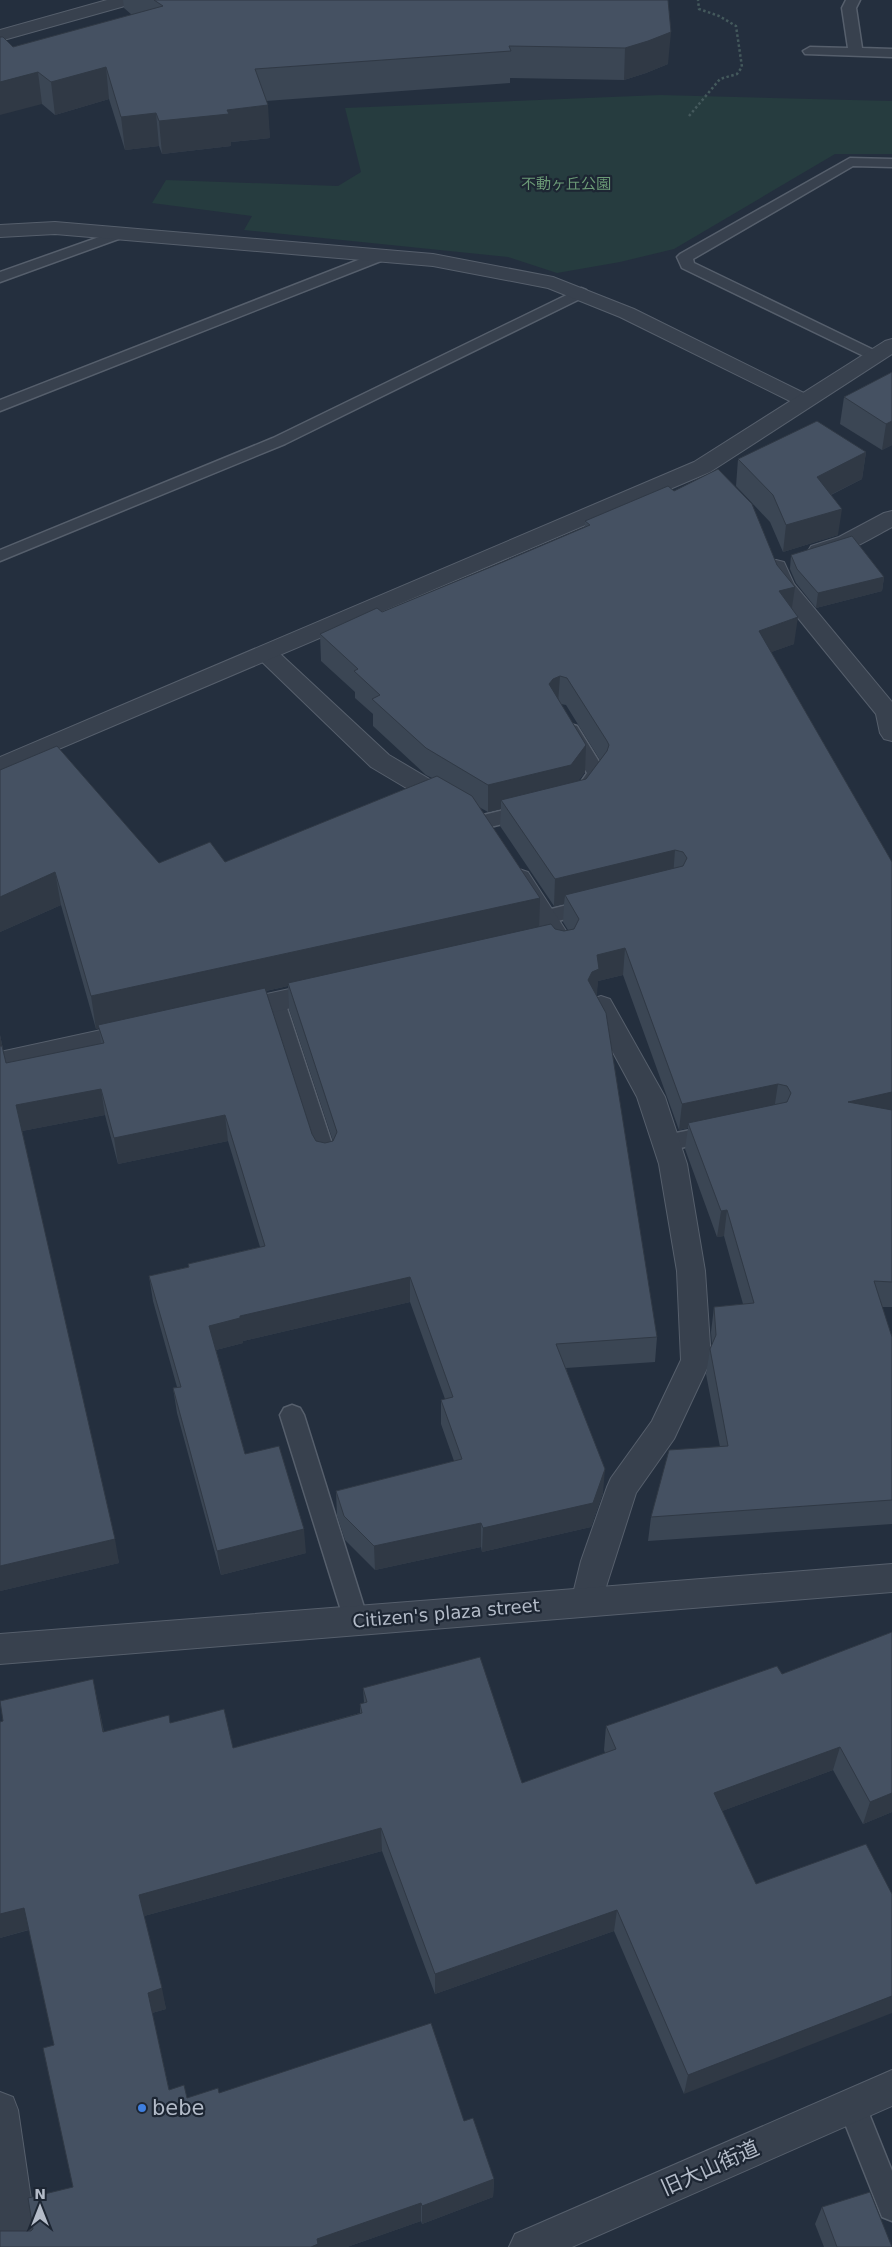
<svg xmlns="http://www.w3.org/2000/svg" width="892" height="2247" font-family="'DejaVu Sans','Noto Sans JP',sans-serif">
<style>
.green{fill:#263c3f}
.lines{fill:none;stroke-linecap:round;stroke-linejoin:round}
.service-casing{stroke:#565f6c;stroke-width:3}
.minor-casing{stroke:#565f6c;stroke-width:2}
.tertiary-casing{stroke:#565f6c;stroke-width:2}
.path{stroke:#44595c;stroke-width:2.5;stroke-dasharray:2.5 2.5;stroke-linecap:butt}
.service{fill:#38414e;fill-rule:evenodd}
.minor{fill:#38414e;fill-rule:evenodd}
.tertiary{fill:#38414e;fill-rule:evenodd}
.wall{fill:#3b4654;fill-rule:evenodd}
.shaded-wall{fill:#303945}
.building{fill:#455162;stroke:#303945}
.shop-dot{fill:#3f7fe0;stroke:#1d2633;stroke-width:2}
.labels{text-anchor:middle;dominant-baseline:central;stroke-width:4.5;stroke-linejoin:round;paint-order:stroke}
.far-park-label{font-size:15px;fill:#6b9a76;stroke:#1d2633}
.street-label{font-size:18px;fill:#b4bcc9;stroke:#1d2633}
.near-poi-label{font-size:21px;fill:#b4bcc9;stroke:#1d2633;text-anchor:start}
.near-street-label{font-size:21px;fill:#b4bcc9;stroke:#1d2633}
</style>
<rect width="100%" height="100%" fill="#242f3e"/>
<path class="green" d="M660,95l232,6v53h-57l-161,95 -54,13 -63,11 -49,-16 -264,-27 8,-14 -100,-13 14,-23 172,6 23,-14 -16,-64z"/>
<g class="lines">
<defs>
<g id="service">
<path d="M846,0h14l-4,8 6,40 30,1v8l-87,-3 -2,-3 7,-4 38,1 -6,-40z"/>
<path d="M850,158l42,1v8l-39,-1 -160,93 1,4 186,90 2,3 -2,3 -6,2 -192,-93 -5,-11 3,-3z"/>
<path d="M119,230l5,1 2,3 -2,3 -124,45v-10z"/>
<path d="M381,251l5,2 3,3 -3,3 -386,152v-11z"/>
<path d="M581,288l5,2 3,3 -3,3 -301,148 -285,117v-11l273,-112z"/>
<path d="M570,724l7,2 29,47c-7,12 -14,28 -30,24l-2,-5 13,-19 -26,-43 2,-4z"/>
<path d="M528,804l7,2 3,5 -3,5 -53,13 -7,-2 -3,-5 3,-5z"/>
<path d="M591,899l7,2 3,5 -3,5 -52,13 -7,-2 -3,-5 3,-5z"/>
<path d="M275,995l7,2 3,5 52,157 -3,6 -8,2 -8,-2 -3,-6 -50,-157 3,-5z"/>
<path d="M715,1125l8,2 3,6 -3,6 -57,12 -8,-2 -3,-6 3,-6 8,-2z"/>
<path d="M292,1405l8,3 4,7 64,205 -3,8 -9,3 -9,-3 -3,-8 -64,-205 4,-7z"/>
<path d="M852,2092l10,4 30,75v50l-10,-4 -44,-111 4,-10z"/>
</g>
<g id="minor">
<path d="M107,0h28l-3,4 -132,37v-11z"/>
<path d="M55,222l378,32 120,23 81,32 178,88 3,4 -3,4 -7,2 -7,-2 -178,-88 -72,-29 -115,-22 -378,-32 -55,3v-12z"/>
<path d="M892,511v16c-21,11 -57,35 -81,29l-3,-5 3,-5 28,-9 45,-24z"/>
<path d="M776,560l8,2 10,22 98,118v39l-8,-2 -4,-6 -4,-19 -104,-128 -7,-19 3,-5z"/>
<path d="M267,646l8,3 114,106 69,41 3,6 -3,6 -9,2 -9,-2 -69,-41 -112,-108 -4,-5 4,-5z"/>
<path d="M519,869l9,3 44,68 4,7 -4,7 -9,2 -9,-2 -44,-70 -4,-6 4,-6z"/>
<path d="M326,981l9,3 4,7 -4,7 -101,23 -9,-3 -4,-7 4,-7 9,-3z"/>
<path d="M601,996l9,3 55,98 22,67 18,107 6,89 -37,79 -38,54 -38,119 -11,4 -11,-4 -5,-10 10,-41 26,-74 4,-9 41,-57 29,-61 -4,-89 -18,-107 -22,-67 -49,-91 4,-7z"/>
<path d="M138,1022l9,3 4,7 -4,7 -147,33v-20z"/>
<path d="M0,2092l13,5 5,13 20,137h-38z"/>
</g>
<g id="tertiary">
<path d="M892,339v15l-182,118 -710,302v-17l694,-295 191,-121z"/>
<path d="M892,1564v28l-892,72v-30z"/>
<path d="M892,2070v36l-320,141h-63l6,-13z"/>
</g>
</defs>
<use href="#service" class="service-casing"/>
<use href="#minor" class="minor-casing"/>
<use href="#tertiary" class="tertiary-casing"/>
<path class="path" d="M689,116l31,-37 17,-5 5,-7 -6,-41 -17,-10 -20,-7 -1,-9"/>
<use href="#service" class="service"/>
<use href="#minor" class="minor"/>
<use href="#tertiary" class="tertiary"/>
</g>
<g class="wall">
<path d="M123,0h545v64l-22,9 -22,7 -114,-2v5l-244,18 4,37 -39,4v4l-69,8 -3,-8 -34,4 -16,-51 -54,16 -13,-11 -29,-57 119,-32 -8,-7z"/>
<path d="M892,372v73l-10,5 -42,-26 4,-27z"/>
<path d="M866,452l-4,27 -31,16 7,40 -55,17 -13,-30 -34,-36 2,-27z"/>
<path d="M585,521l207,88 2,35 -23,8 121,210v445h-10l10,30v187l-244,17 3,-24 69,-70 -14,-73 4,-25 2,-4 -1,-13 3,-25 29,-3 -19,-68 -7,1 -32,-88 3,-21 -9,2 -56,-155 -25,6 -2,15 61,341 -2,25 -89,6 37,125 -12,34 -109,25 -1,-5 -106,23 -30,-30 -8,-24 -1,-25 118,-30 -13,-37v-24l4,-1 -35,-97 -167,39v2l-27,7 29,104 61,99 -85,22 -44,-162 -4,-25 4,-1 -24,-86 -4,-25 39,-9v-3l72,-17 -32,-106 -110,23 -13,-49 -83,16 97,432 -119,28v-556l6,28 95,-19 -2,-16 -3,1 -35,-124 -61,27v-162l159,93 66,-1 207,-84 -6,-3 -53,-49v-12l-18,-16v-6l-34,-31 -1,-27 62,-22 121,-50 82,-35zM561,704l5,1 34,55 -14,19 -8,2 7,-9zM479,807l9,5 13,-3 -1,17 54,80 10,-2 -1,18 5,8 -4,1 -25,-4zM288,986l1,23 44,132 -8,2 -9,-2 -4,-7 -46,-143z"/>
<path d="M791,555l93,22 -2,14 -66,17 -20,-25 -6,-14z"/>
<path d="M892,1632v180l-29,12 -30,-54 -111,41 34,73 -72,210 -70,-163 -179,63 -53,-143 -238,65 22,93 -14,4 17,76 18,9 32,-5 245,28 30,58 -1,18 -71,27 -1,-3 -74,26h-347l31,-16 42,-44 -19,-142 -25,-115 -29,8 98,-235 6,29 66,-9 63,25 127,-35v-9l4,-1 -1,-15 159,95 83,-30 -1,-3 2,-24 176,-52z"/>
<path d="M822,2207l70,40h-68l-9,-23z"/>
</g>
<g class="shaded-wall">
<path d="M671,32l-3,32 -22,9 -22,7 1,-32z"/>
<path d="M106,67l3,32 -54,16 -4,-33z"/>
<path d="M38,72l4,32 -42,11v-33z"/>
<path d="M268,105l2,33 -39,4v4l-69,8 -3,-33 68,-11z"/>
<path d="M156,113l3,33 -34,4 -4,-33z"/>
<path d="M892,421v24l-10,5 4,-26z"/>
<path d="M866,452l-4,27 -48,24 3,-26z"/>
<path d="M842,509l-4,26 -55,17 3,-27z"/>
<path d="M884,577l-2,14 -66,17 2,-15z"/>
<path d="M795,587l-4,27 -12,-23z"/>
<path d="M798,617l-4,27 -39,14 4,-27z"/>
<path d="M560,676l-2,27 -9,-19 4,-5z"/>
<path d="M586,745l-1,27 -15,20 -69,8v9l-13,3v-27z"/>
<path d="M675,850l-2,27 -108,18 -1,9 -10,2 1,-27z"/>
<path d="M55,872l6,33 -61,27v-35z"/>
<path d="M540,898l-1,33 -251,52v3l-189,42 -1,-3 1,3 -3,1 -5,-33z"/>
<path d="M625,948l-2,27 -25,6 -1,14 -7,3 -2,-18 9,-25z"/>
<path d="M0,1035l3,14 -3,2z"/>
<path d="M778,1084l-4,26 -86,13v5l-9,2 3,-26z"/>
<path d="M101,1089l4,26 -83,16 -6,-26z"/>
<path d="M892,1092v25l-44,-15z"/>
<path d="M225,1115l3,26 -110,23 -4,-26z"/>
<path d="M727,1210l-3,26 -7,1 4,-26z"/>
<path d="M410,1277v25l-167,39v2l-31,8 -3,-25 31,-10z"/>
<path d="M605,1469l-2,24 -12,34 -109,25 1,-24z"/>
<path d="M481,1523v24l-106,23 -1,-24z"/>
<path d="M304,1529l2,24 -85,22 -4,-24z"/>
<path d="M115,1539l4,24 -119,28v-25z"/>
<path d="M93,1679l5,24 10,52 -5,-23z"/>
<path d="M840,1747l-7,23 -124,46 5,-23z"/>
<path d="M892,1793v19l-29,12 7,-22z"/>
<path d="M381,1828l1,23 -238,65 -5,-21z"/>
<path d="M24,1908l7,21 -31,9v-24z"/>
<path d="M617,1910l-3,21 -179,63v-20z"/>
<path d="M162,1988l4,21 -14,4 -4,-20z"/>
<path d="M892,1996v17l-208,81 4,-19z"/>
<path d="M494,2179l-1,18 -71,27v-18z"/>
<path d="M421,2203v18l-74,26h-36l6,-8z"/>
</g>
<g class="building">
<path d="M154,0h514l3,32 -23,9 -23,7 -116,-2 2,5 -256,18 13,36 -41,5 2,4 -70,7 -3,-8 -35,4 -15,-50 -55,15 -13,-10 -38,10v-45h3l10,10 150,-41z"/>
<path d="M892,372v49l-6,3 -42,-27z"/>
<path d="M817,421l49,31 -49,25 25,32 -56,16 -13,-30 -35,-36z"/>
<path d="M718,469l34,35 25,61 18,22 -16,4 19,26 -39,14 133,231v230l-44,10 44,8v172l-18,-1 18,56v163l-241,17 18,-67 59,-4 -18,-97 6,-14 -2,-28 40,-4 -27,-93 -6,1 -33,-88 99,-21 4,-9 -4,-7 -9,-2 -96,20 -57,-156 -28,7 2,14 -7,3 -4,8 18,33 51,324 -101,7 49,125 -12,34 -110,25 -2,-5 -107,23 -30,-30 -8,-25 126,-32 -21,-59 12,-3 -43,-120 -170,39v2l-31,8 36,128 34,-8 25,83 -87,22 -44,-163 8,-1 -32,-111 40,-9 -1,-3 77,-18 -40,-131 -111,23 -13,-49 -85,16 99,434 -115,27v-520h2l4,17 98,-20 -6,-18 167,-37 47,146 4,7 9,2 8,-2 4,-9 -49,-149 263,-59 4,5 9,2 10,-2 5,-10 -14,-24 118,-29 4,-8 -4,-6 -8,-2 -120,29 -54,-79 85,-21 21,-28 2,-6 -2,-4 -40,-63 -7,-2 -7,3 -4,5 37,61 -15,20 -83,20 -62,-37 -54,-49 8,-4 -26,-24 4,-2 -38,-35 57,-26 5,4 121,-50 87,-37 -5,-4 83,-35 6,5z"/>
<path d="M852,536l32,41 -66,16 -21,-24 -6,-14z"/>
<path d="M57,746l102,117 51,-21 15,20 212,-86 35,20 68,102 -449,98 -36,-124 -55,25v-127z"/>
<path d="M892,1632v161l-22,9 -30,-55 -126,46 42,91 110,-40 26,50v102l-204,79 -71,-165 -182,64 -54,-146 -242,67 23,93 -14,5 21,97 15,-5 3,13 31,-10 1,5 212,-70 33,98 9,-3 21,61 -72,27 -1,-3 -104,36 1,5 -7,3h-311v-16h31l2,-2 -5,-31 45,-11 -30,-139 11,-3 -30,-137 -24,6v-192l3,-1 -3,-20 93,-22 10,53 66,-17 1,8 54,-14 9,39 129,-35 -2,-9 7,-2 -4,-14 117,-31 42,126 94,-34 -10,-23 171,-60 5,8z"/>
<path d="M870,2192l22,55h-55l-15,-40z"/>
</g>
<circle class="shop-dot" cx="142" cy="2108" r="5"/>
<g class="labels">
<g class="far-park-label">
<text x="566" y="184">不動ヶ丘公園</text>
</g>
<g class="street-label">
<text transform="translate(446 1613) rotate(-5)">Citizen's plaza street</text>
</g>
<g class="near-poi-label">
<text x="152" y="2108">bebe</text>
</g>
<g class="near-street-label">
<text transform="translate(710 2168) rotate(-24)">旧大山街道</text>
</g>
</g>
<g transform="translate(40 2207)" stroke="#1d2633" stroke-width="4" paint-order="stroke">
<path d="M0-4L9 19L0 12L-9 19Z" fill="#b4bcc9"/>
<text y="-8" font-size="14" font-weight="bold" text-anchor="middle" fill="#b4bcc9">N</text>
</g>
</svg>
